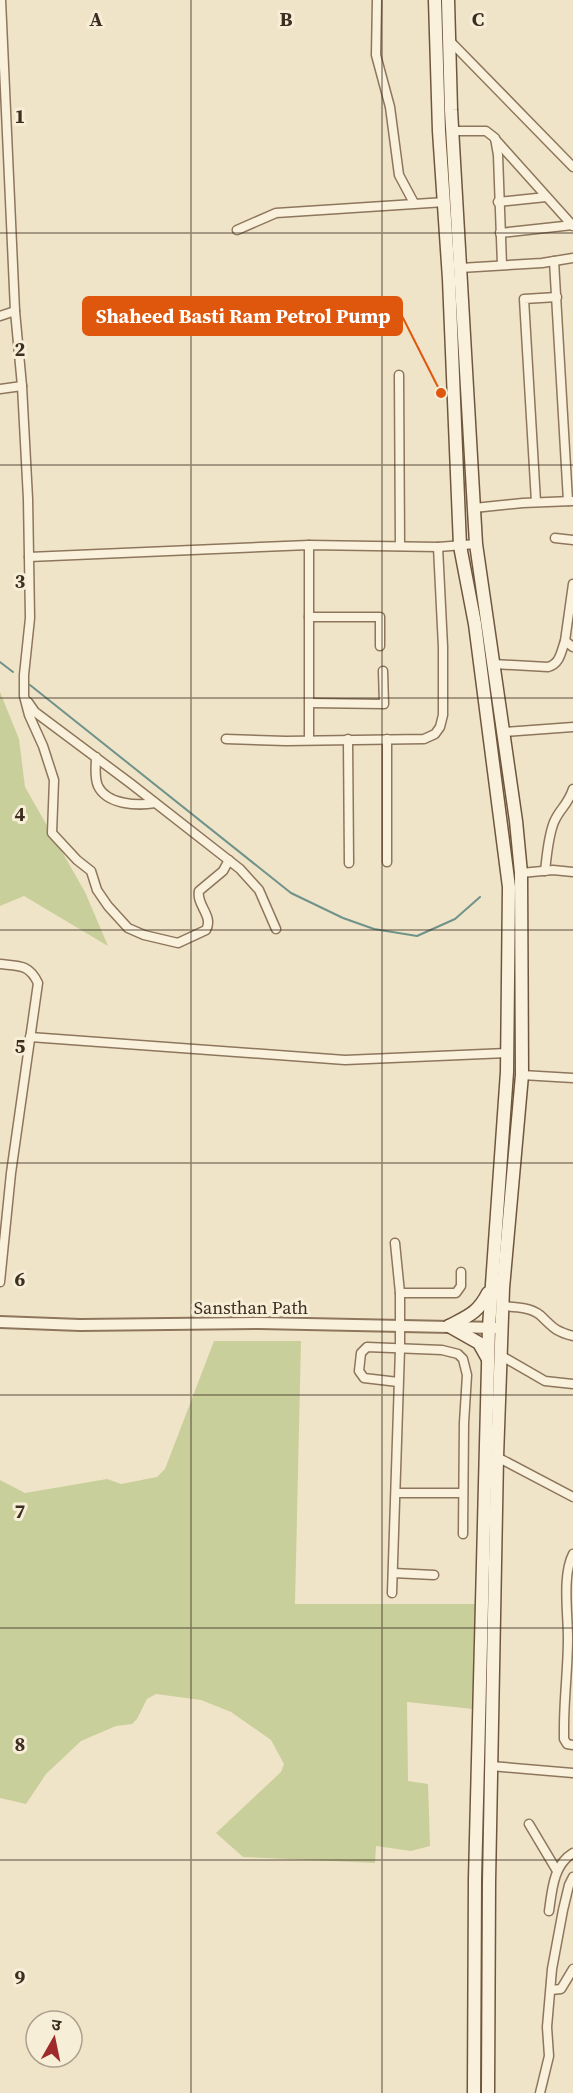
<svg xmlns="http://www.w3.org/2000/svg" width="573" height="2093" font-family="'Source Serif 4','Noto Sans Devanagari',serif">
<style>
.green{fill:#c9cf9b}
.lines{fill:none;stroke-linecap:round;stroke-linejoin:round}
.stream{stroke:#6f938a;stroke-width:2}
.minor-casing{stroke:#8d765c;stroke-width:11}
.tertiary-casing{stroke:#8d765c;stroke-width:14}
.secondary-casing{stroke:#6f573f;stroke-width:15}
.minor{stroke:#faf1dc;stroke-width:8}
.tertiary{stroke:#faf1dc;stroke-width:10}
.secondary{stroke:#faf1dc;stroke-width:12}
.grid{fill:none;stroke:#3d2e20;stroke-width:1.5;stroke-opacity:0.55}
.labels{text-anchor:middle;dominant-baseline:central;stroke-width:6;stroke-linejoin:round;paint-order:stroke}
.street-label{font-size:18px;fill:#3d2e20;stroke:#f7eed8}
.grid-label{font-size:20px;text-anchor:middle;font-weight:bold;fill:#3d2e20;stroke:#f7eed8;stroke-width:6;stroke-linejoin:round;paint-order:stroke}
.leader{fill:none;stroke:#df570d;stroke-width:2}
.callout-dot{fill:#df570d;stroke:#f7eed8;stroke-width:2}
.callout{fill:#df570d;stroke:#df570d;stroke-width:2}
.callout-label{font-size:20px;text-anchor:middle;font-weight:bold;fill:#fff}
</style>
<rect width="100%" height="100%" fill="#f0e4c8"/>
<g class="green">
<path d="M0,692l19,47 6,48 60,105 23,54 -84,-50 -24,10z"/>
<path d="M214,1341h87l-6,263h181l-3,105 -66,-7 1,79 20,3 2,62 -19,5 -35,-5 -1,17 -132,-6 -27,-24 65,-61 3,-8 -13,-24 -40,-28 -30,-12 -45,-6 -9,5 -10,20 -5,5 -16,2 -35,15 -35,33 -20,30 -26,-6v-318l25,13 82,-14 14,5 36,-7 8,-8z"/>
</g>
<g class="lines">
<g class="stream">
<path d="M0,662l13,10"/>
<path d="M30,685l261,208 52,25 31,11 43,7 38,-17 25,-22"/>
</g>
<defs>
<g id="minor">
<path d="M1,0l14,311 7,75 6,113 1,58 280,-12 129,2 38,-3"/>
<path d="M377,0l-1,55 14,52 9,68 15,28"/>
<path d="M448,39l125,128"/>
<path d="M453,131h33l9,7 3,17 4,110"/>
<path d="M495,139l78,87"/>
<path d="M498,202l48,-5"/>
<path d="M237,230l39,-17 169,-11"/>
<path d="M500,233l73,-8"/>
<path d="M554,261l14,240"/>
<path d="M460,268l82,-5 31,-5"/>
<path d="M0,316l15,-5"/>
<path d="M399,375l1,171"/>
<path d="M0,389l22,-3"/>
<path d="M536,502l-12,-203 33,-2"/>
<path d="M474,508l49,-5 49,-2"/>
<path d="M555,538l18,2"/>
<path d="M309,545v194"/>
<path d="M29,557l1,61 -6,57v21l5,19 14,31 11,34 -2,53 25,27 14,11 6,19 11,16 20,22 16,7 34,8 28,-13c8,-14 -10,-25 -7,-39l24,-20 6,-11"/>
<path d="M573,584l-8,57 8,6"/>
<path d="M309,617h71v29"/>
<path d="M494,664l54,3c12,-3 13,-15 17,-26"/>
<path d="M28,702l7,10 95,71 110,86 19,21 17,39"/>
<path d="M310,703l74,1 -1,-33"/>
<path d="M504,732l69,-5"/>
<path d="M226,739l60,2 138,-2 11,-5 5,-7 3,-12v-68l-5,-100"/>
<path d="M348,739l1,124"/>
<path d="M387,739v123"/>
<path d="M96,757c0,9 -2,20 2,29 9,19 40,20 57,17"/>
<path d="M545,871c2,-16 3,-34 9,-49 6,-14 14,-17 19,-33"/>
<path d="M521,873l32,-3 20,2"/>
<path d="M0,964c19,2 29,0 38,19l-27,190 -11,109"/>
<path d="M30,1037l315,23 162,-7"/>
<path d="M522,1075l51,3"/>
<path d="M400,1293h56l5,-7v-14"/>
<path d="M502,1306c13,1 28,1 38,9 13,12 14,16 33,21"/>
<path d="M500,1355l45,26 28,3"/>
<path d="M398,1382l-34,-4 -5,-7 2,-18 6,-6 75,3 16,4 5,5 4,16 -3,48 -1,111"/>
<path d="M497,1457l76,40"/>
<path d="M396,1493h67"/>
<path d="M573,1554c-11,21 -5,60 -5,84 0,30 -4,60 -4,90v11l3,5 6,1"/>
<path d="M393,1573l41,2"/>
<path d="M392,1593l8,-244v-56l-5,-50"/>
<path d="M491,1766l82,7"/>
<path d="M529,1824l28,47"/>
<path d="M549,1911c3,-20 4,-46 24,-58"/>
<path d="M551,1990l10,-1 12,-20"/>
<path d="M540,2093l9,-37 -2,-29 5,-58 11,-59 6,-25 4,-8"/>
</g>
<path id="tertiary" d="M0,1322l80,3 179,-2 239,5"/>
<g id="secondary">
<path d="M435,0l4,131 10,148 11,267 15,78 34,263 -2,185 -18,255 -14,552 -1,214"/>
<path d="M448,0l3,110 25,434 40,277 5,52 1,202 -19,213 -6,169 -8,425 -1,211"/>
<path d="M449,1326c19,-10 29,-13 39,-33"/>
<path d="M449,1326l30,17 9,16"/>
</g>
</defs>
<use href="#minor" class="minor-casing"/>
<use href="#tertiary" class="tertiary-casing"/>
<use href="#secondary" class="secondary-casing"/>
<use href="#minor" class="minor"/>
<use href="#tertiary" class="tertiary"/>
<use href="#secondary" class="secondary"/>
</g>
<path class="grid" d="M191,0v2093M382,0v2093M0,233h573M0,465h573M0,698h573M0,930h573M0,1163h573M0,1395h573M0,1628h573M0,1860h573"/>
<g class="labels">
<g class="street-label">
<text x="251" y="1307">Sansthan Path</text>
</g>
</g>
<g class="grid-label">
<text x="96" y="26">A</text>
<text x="286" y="26">B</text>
<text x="478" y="26">C</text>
<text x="20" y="123">1</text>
<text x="20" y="356">2</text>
<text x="20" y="588">3</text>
<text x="20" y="821">4</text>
<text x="20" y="1053">5</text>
<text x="20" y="1286">6</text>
<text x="20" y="1518">7</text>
<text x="20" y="1751">8</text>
<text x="20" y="1984">9</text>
</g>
<path class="leader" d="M441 393L402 316"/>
<circle class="callout-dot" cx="441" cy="393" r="6"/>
<rect class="callout" x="83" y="297" width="319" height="38" rx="6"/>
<g class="callout-label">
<text x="243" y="323">Shaheed Basti Ram Petrol Pump</text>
</g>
<g transform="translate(54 2039) rotate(9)"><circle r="28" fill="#f7eed8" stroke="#ada18e" stroke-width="1.5"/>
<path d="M0-4.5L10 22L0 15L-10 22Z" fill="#9e2a2b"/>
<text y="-9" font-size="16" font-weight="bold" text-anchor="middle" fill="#3d2e20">उ</text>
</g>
</svg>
